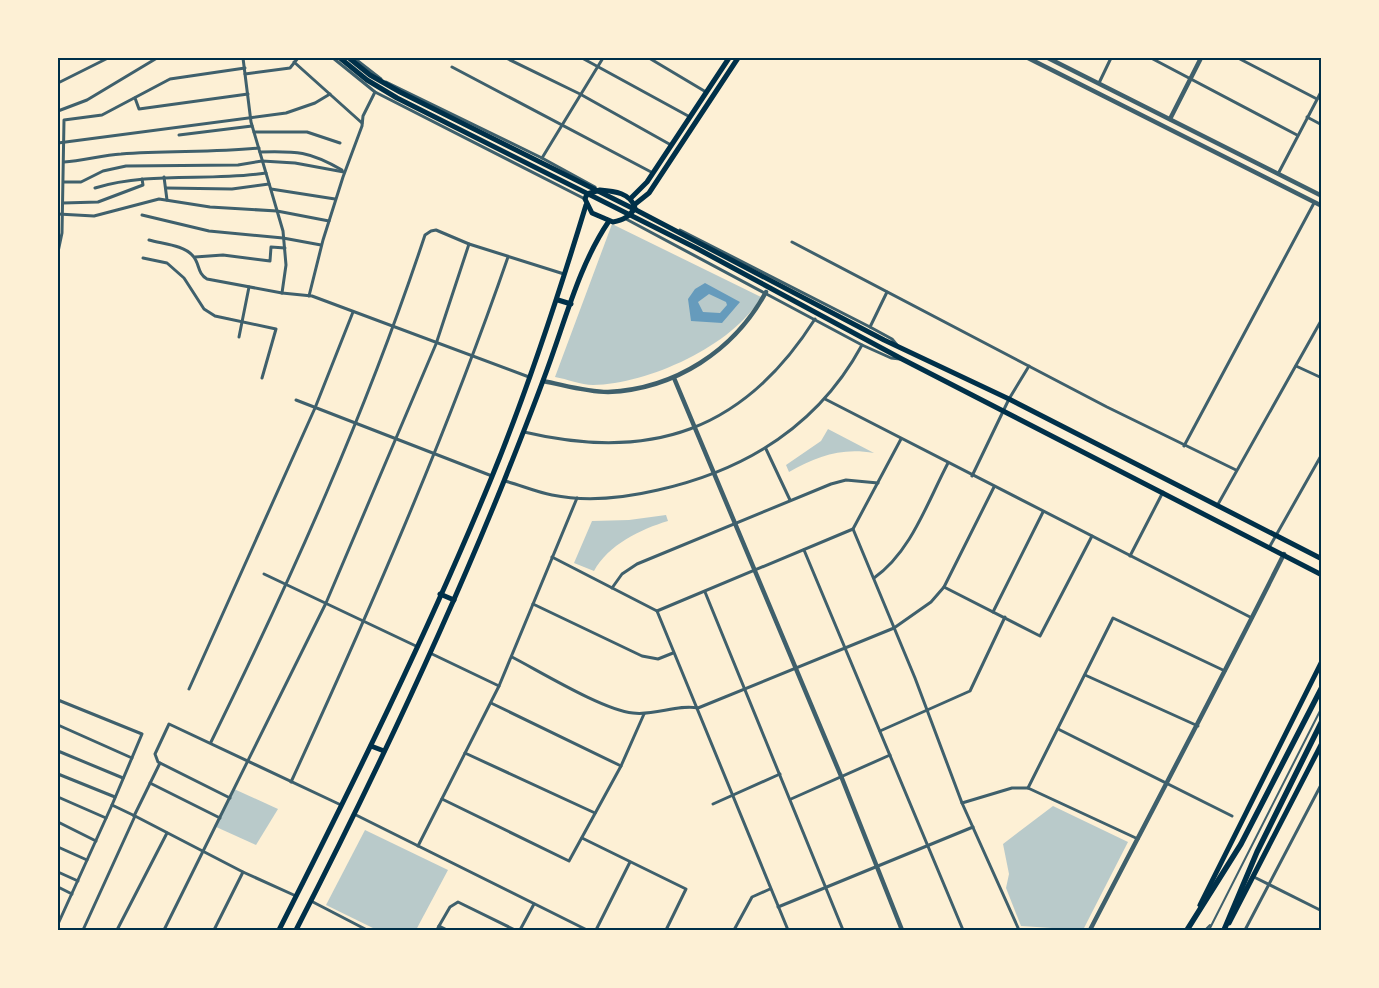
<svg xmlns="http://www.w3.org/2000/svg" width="1379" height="988" font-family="Montserrat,sans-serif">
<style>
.green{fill:#b9caca}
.water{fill:#669bbc;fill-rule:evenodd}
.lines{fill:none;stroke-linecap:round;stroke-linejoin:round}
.service{stroke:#3f606c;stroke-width:2}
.minor{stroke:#3f606c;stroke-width:3}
.tertiary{stroke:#3f606c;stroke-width:4.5}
.secondary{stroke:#003049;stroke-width:5}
.primary{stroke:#003049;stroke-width:5.5}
.neatline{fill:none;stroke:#003049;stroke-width:2}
</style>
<rect width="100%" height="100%" fill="#fdf0d5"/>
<g class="green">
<path d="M612,224l149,73c-28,49 -113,87 -168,88 -12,0 -26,-6 -38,-8z"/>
<path d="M828,429l46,24c-32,-6 -57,3 -85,19l-3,-7 35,-24z"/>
<path d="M666,515l2,6c-27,8 -60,24 -74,50l-20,-8 18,-42 37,-1z"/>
<path d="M234,789l44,20 -22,36 -42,-19z"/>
<path d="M1053,806l75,36 -45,88 -62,-4 -15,-38 3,-14 -6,-30z"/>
<path d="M365,830l83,40 -32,60h-39l-51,-25z"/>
</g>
<path class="water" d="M705,283l35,19 -18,21 -31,-2 -3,-22 7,-10zM709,294l17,8 1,3 -7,8 -17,-1 -5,-10z"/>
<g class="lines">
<g class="service">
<path d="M1205,930l5,-5"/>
<path d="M1209,930l113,-223"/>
</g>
<g class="minor">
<path d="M243,58l8,64 32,109 3,34 -4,28"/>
<path d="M333,58l42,34 210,107"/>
<path d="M354,58l27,21"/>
<path d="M506,58l74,36 91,51"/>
<path d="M582,58l108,59"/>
<path d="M649,58l57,34"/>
<path d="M1151,58l146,77"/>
<path d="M1238,58l79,41"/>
<path d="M294,62l68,61"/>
<path d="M452,67l201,106"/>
<path d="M245,74l45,-6 8,-10"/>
<path d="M386,82l156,76 53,29"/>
<path d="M58,83l50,-25"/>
<path d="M1099,83l12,-25"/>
<path d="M135,98l4,11 109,-15"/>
<path d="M58,111l29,-11 70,-42"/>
<path d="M1307,117l15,8"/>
<path d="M254,132h53l33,11"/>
<path d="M179,135l73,-9"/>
<path d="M58,143l228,-30 29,-10 15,-9"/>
<path d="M260,152c37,-1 49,-1 82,18"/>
<path d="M542,158l61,-100"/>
<path d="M64,162c19,-1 38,-7 57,-8 46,-4 92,-1 138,-6"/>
<path d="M1278,174l44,-84"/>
<path d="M164,177l3,23"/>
<path d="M64,182h17l22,-11 23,-5 112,-1 24,-4 33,2 49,9"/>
<path d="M95,188c56,-17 114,-6 171,-15"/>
<path d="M166,188l66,1 37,-5"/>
<path d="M271,189l64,10"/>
<path d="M63,203l35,-1 45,-17 -1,-6"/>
<path d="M58,214l36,2 65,-17 51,8 67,4 52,10"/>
<path d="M142,215l67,16 74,7 38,7"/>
<path d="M626,219l236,126 29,13 9,1"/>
<path d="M680,230l190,97 22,12 5,6"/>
<path d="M149,240c14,4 35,5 44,16 7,8 4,17 14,23l75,14 30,3 217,81"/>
<path d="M792,242l315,165 129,63"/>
<path d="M58,252l4,-19 2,-113 38,-5 68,-36 75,-11"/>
<path d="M195,257l28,-2 47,6 1,-14 14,1"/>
<path d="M143,258l24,5 17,15 20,31 11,7 61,13 -14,49"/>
<path d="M309,296l14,-56 20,-63 19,-51 1,-10 12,-24"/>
<path d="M870,327l17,-35"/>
<path d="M239,337l10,-50"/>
<path d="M1296,366l26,12"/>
<path d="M825,399l427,219"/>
<path d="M296,400l196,76"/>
<path d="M524,432c127,30 220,-1 291,-113"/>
<path d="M1184,446l130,-243"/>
<path d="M766,449l24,51"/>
<path d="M972,476l37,-77 20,-33"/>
<path d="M505,481c15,4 31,11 47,14 34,7 72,3 106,-5 89,-20 160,-64 204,-145"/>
<path d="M1217,506l105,-187"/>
<path d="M853,529l62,149 47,125 57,127"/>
<path d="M1270,546l52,-92"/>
<path d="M804,550l159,380"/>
<path d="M1130,556l33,-64"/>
<path d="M552,557l105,54 196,-82 48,-90"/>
<path d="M264,574l154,73"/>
<path d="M874,578c37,-26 53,-75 74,-115"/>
<path d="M944,587l96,49 52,-100"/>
<path d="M612,588l10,-14 15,-10 194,-80 15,-4 32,3"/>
<path d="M705,592l138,338"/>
<path d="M533,604l109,52 16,3 15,-6"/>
<path d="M657,611l131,319"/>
<path d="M993,612l50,-100"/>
<path d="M430,653l69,33"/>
<path d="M512,657c29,15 91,53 121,56 22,3 44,-9 65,-5l196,-80 37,-26 13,-15 50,-100"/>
<path d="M1085,675l113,51"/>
<path d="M189,689l126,-281 38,-96"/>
<path d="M58,700l84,34 -30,71"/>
<path d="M491,703l130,63"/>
<path d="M58,725l74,33"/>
<path d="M1058,729l174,87"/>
<path d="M880,731l90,-40 35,-74"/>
<path d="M211,742c81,-165 156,-332 214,-507l6,-4 5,-1 33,14 95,30"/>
<path d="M58,751l65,27"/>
<path d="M465,753l130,60"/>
<path d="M58,774l57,23"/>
<path d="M291,782c79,-172 155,-346 217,-525"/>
<path d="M150,783l70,35"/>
<path d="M1028,788l85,-170 112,53"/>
<path d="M58,797l48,21"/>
<path d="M230,798l-72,-36 -3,-8 14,-30 172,81"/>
<path d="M442,799l127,62 52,-95 23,-52"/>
<path d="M791,799l99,-44"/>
<path d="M962,803l50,-15h16l110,51"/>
<path d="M713,804l67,-30"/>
<path d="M354,814l233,116"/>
<path d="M134,816l26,-53"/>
<path d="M58,822l38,19"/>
<path d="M582,838l104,51 -20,41"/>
<path d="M418,846l81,-160 78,-188"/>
<path d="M58,847l29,13"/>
<path d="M58,872l20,9"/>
<path d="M1254,877l68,34"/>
<path d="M58,887l14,7"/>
<path d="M311,901l56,29"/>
<path d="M778,907l195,-80"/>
<path d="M58,924l54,-119 23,11"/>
<path d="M439,926l11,-19 8,-5 57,28"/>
<path d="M83,930l52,-114 108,56 53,24"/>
<path d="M117,930l50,-97"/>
<path d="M164,930l162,-327 110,-259 33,-100"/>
<path d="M214,930l29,-58"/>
<path d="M437,930l2,-4 8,4"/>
<path d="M520,930l14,-26"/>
<path d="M596,930l34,-68"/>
<path d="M734,930l18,-33 18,-8"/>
<path d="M1245,930l77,-147"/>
</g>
<g class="tertiary">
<path d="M1028,58l294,148"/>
<path d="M1048,58l274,138"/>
<path d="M1170,119l31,-61"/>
<path d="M674,378l167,398 61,154"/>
<path d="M543,381c21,4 43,11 65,11 67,-3 126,-41 158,-100"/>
<path d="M1090,930c65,-125 131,-250 194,-376"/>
</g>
<g class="secondary">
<path d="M340,58l27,22 30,18 299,150 206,111 420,216"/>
<path d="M349,58l21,17 30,17 238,119 246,129 125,59 313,160"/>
<path d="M600,190c14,1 31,3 35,18 -6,9 -12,12 -22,14l-21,-9 -7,-14 2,-5z"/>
<path d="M630,199l17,-17 82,-124"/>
<path d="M634,205l15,-12 89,-135"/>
<path d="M558,300l13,4"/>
<path d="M440,594l14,6"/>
<path d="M371,746l13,5"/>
<path d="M1200,905l122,-244"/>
<path d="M1229,923l93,-180"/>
<path d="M279,930c75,-148 149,-298 212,-451 37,-90 67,-182 95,-274"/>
<path d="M296,930c75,-146 146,-296 208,-449 17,-43 35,-87 50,-131 15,-43 29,-91 55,-129"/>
</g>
<g class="primary">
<path d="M1187,930l54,-86 81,-157"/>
<path d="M1224,930l33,-78 65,-131"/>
</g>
</g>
<rect width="1379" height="988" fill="none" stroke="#fdf0d5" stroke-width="118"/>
<rect x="59" y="59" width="1261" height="870" class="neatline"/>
</svg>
